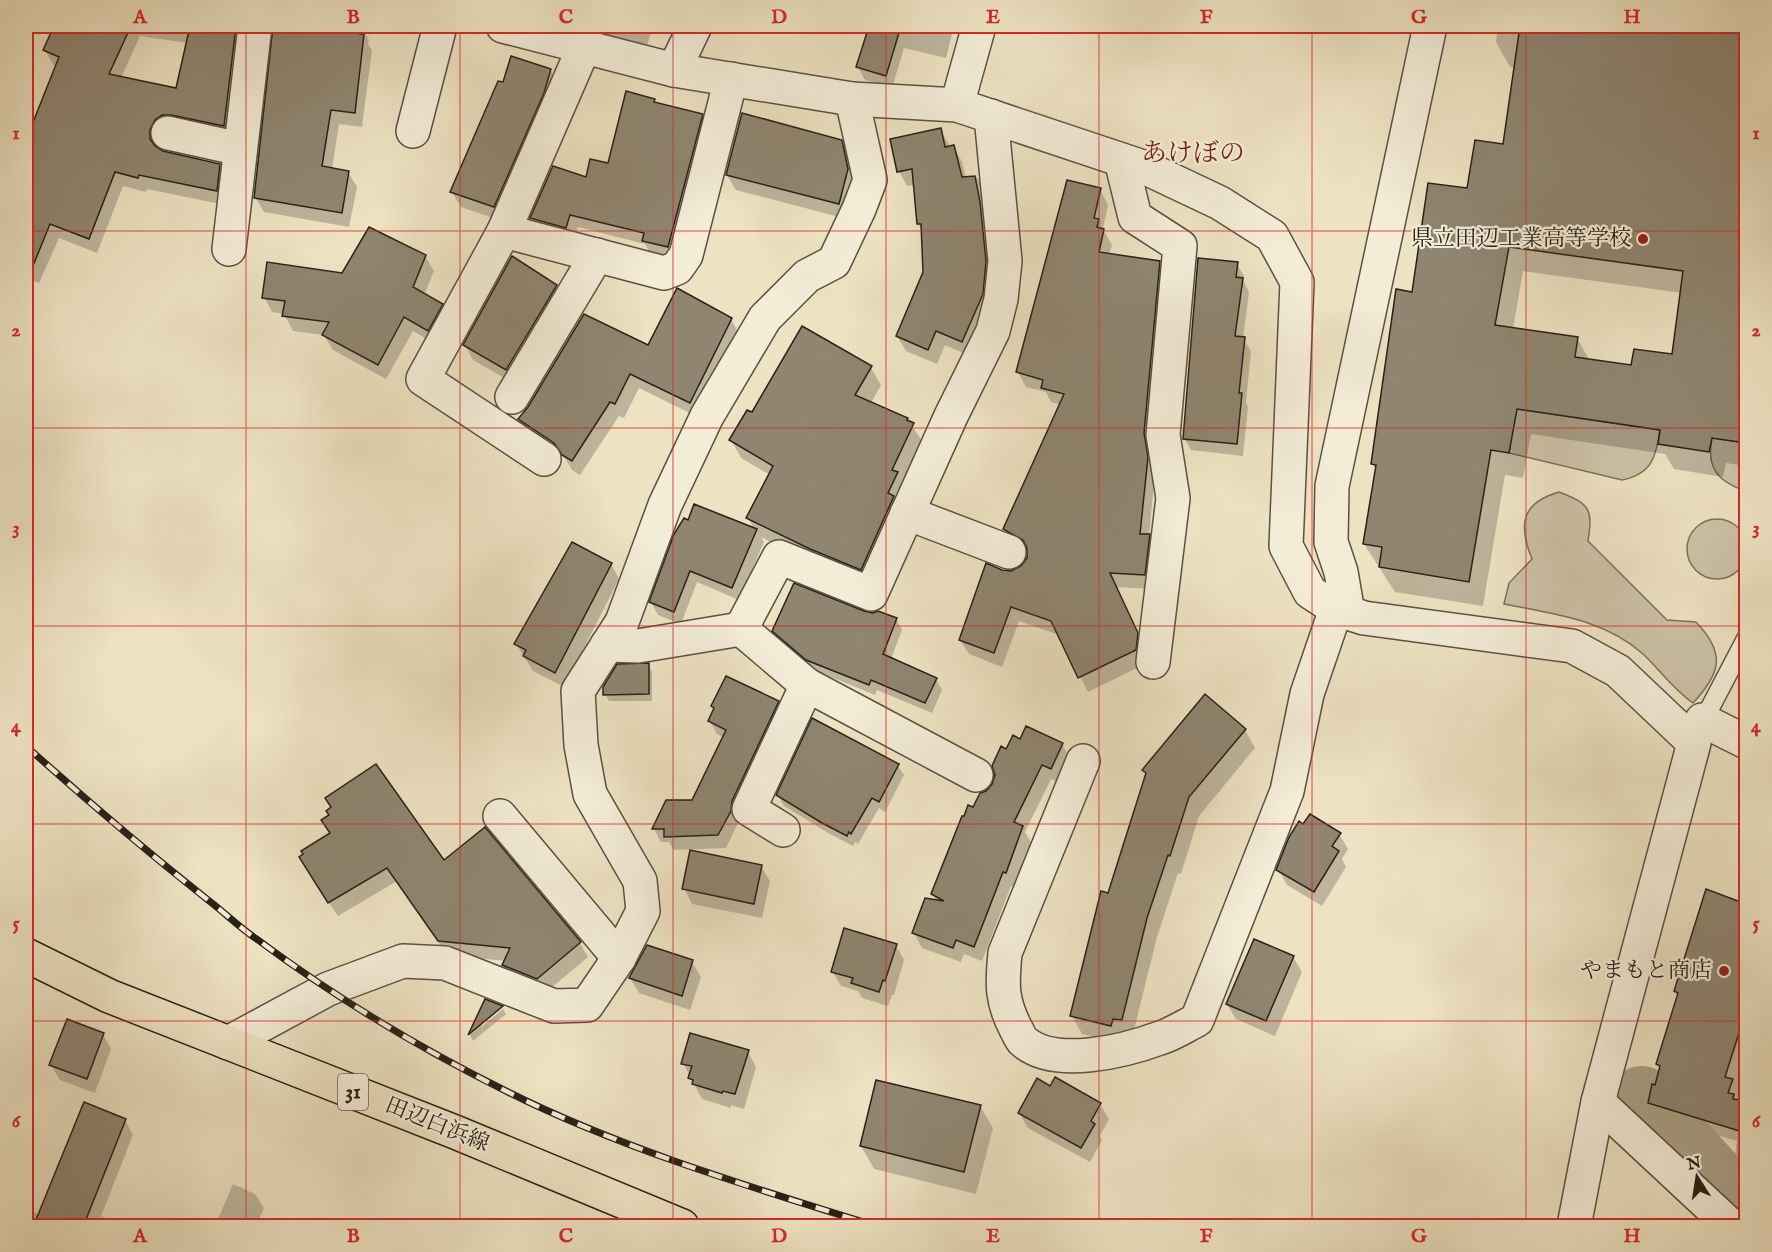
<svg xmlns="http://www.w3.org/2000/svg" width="1772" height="1252" font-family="'IM FELL English','Noto Serif JP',serif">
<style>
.green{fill:#ccc1a5;stroke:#7a715e;stroke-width:1.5}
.shadow{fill:#0003;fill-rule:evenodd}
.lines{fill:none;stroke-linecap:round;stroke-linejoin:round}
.river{stroke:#aaa088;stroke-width:66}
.building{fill:#8f8570;stroke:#292117;stroke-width:1.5;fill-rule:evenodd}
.lane-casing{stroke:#5a5142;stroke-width:21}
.street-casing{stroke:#5a5142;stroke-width:36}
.primary-casing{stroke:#292117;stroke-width:36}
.lane{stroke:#f3ecd7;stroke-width:18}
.street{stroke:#f3ecd7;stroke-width:33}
.primary{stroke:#ede2c2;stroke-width:33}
.rail-casing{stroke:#292117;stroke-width:7}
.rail{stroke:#f3ecd7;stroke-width:4.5;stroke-dasharray:14;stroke-linecap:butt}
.grid{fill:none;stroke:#d62828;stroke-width:1.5;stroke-opacity:0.55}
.poi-dot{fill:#8f2418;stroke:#f3ecd7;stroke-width:2}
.labels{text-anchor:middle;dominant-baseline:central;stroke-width:4.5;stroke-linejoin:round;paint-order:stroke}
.shield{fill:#f3ecd7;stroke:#665e51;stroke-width:1.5}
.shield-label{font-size:21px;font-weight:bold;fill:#292117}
.poi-label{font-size:22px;fill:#292117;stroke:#f3ecd7;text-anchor:end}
.street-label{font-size:22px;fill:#292117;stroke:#f3ecd7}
.quarter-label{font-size:26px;fill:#7a1f14;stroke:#f3ecd7}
.neatline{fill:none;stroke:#d62828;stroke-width:2}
.grid-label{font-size:20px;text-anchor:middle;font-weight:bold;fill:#d62828}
</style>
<rect width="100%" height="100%" fill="#ede2c2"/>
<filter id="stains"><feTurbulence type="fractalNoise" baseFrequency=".00333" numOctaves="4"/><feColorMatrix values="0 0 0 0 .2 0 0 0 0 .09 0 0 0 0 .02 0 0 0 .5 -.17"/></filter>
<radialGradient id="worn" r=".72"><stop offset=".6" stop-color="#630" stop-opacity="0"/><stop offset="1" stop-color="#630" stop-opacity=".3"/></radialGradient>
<g class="green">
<path d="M1436,397l224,33c-4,27 -8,44 -38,50l-113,-27 2,-14z"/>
<path d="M1712,438l34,5v48c-28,-9 -40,-23 -34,-53z"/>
<path d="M1559,492c31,12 34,17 29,49l79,79 29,2c30,31 25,51 -3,81 -20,-14 -33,-33 -50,-49 -39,-35 -90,-40 -139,-50l5,-21 23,-24c-14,-34 -11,-56 27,-67z"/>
<circle cx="1717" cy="549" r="30"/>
</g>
<g class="shadow">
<path d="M56,26h197l-21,114 -75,4 1,6 5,3 56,12 9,15 -3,25 -78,-16 -1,3 -23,-6 -26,67 -38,-15 -20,45 -13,-5v-139l1,1 30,-74 -4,-1 -8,-15zM140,36l48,7 -11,47 -56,-12z"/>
<path d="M275,26h85l9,14 -1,4 4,6 -10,77 -23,-3 -7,45 16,3 9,15 -8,40 -85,-15 -9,-15z"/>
<path d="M590,26h63l-8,26 -50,-18z"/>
<path d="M869,26h85l-8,32 -42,-10 -12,40 -27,-8 -7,-13z"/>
<path d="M1498,26h248v440l-20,-3 -3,14 -49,-8 -9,-15 -134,-20 -8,44 -18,-3 -22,131 -88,-14 -31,-48 13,-72 -5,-9 41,-170 55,-103 36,-45 12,-77 -6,-1 -14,-25zM1523,271l159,22 -8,63 -42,11 -42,-6 -13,-23 -64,-9z"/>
<path d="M550,70l9,15 -57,136 -41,-14 -9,-15 52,-108z"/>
<path d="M654,100l2,3 46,12 7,13 -33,132 -25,-6 -6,-10 -67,-17 -5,13 -34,-9 -7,-13 77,-53z"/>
<path d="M941,130l9,17h4l8,15 4,16 11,-1 9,15 8,85 -24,79 -25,-11 -8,19 -31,-13 -9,-15 27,-64 -1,-40 -5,-9 -3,-38 -8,1 -8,-15z"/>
<path d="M841,141l9,15 6,29 -9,34 -111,-29 -9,-15z"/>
<path d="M1100,190l8,15 -5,24 9,16 -3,10 50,8 8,14 -12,196 -6,63 8,14 -4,39 -37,-2 29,62 -2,16 -55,27 -29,-57 -40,-14 -17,46 -33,-13 -9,-14 42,-69 10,1 10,-5 6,-8 1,-7 -16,-8 -9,-15 57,-124 -10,-3 -5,-10 -20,-5 -8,-15z"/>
<path d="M425,256l9,15 -10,24 17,10 9,15 -13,25 -24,-14 -27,48 -53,-29 -9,-15 -31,-4 -9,-17 -12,-2 -8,-15 79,-22z"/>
<path d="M1237,264l7,12v6l5,10 -6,47 8,12 -5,51 2,5 -5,49 -52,-6 -7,-12z"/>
<path d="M556,286l9,15 -50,83 -42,-24 -8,-15z"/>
<path d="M731,319l8,15 -41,83 -59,-29 -15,30 -5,-2 -39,59 -8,-5 -7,-12 -36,-23 -9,-15 129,-73z"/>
<path d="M871,368l10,17 -10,18 36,16 16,23 -52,145 -50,-20 -60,-30 3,5 -25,58 -42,-18 -16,42 -23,-9 -7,-13 25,-68 78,-5 -6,-11 22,-43 -29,-17 -10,-18 21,-26z"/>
<path d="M611,564l8,15 -55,108 -31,-16 -17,-27z"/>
<path d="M864,613l32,6 6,11 -11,29 45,20 6,11 -10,23 -55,-23 -2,5 -61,-25 -34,-28 -6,-11z"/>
<path d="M648,665l4,7v29h-43l-4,-7z"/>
<path d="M778,702l7,14 -46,99 -2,10 -11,23 -52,2 -5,-8h-8l-7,-13 39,-28 31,-63 -7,-4 -7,-13z"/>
<path d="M1245,730l10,18 -56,68 -18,58 -3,-1 -21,64 -25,101 -11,5 -39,-9 -10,-18 75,-240 -3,-6z"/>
<path d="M1021,740l41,4 8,15 -11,24 -8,-4 -26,53 6,10 -16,45 -4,-1 -29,75 -18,-7 -3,8 -39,-14 -8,-15 23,-31 -4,-8 41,-85 20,-24 13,-34z"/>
<path d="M897,765l7,10 -19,37 -6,-4 -21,36 -3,-2 -2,4 -23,-12 -46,-28 -6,-11z"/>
<path d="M1746,789v16l-4,-8z"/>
<path d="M26,822l6,10 -6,6z"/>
<path d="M485,829l95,114 8,14 -43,36 -33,-14 -9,-14 3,-4 -59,-6 -50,-74 -59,35 -29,-44 134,-10z"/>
<path d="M1339,834l9,15 -6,10 4,8 -24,39 -35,-21 -9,-16z"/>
<path d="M761,866l9,15 -8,37 -70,-14 -8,-16z"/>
<path d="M1746,902v280l-5,-1 -8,-14 4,-26 -30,-9 -8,-14 -42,-54 22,-67 -4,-6z"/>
<path d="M896,945l8,15 -10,35h-2l-4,11 -26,-8 -4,-7 -17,-5 -9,-15z"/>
<path d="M647,947l45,15 9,15 -11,33 -51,-17 -9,-15z"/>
<path d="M1293,957l9,15 -27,64 -39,-17 -9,-15z"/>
<path d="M486,1001l-5,26 22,-18 3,5 -33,27 -3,-6z"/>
<path d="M103,1034l8,15 -16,44 -35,-13 -9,-15z"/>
<path d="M748,1052l8,15 -12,42 -13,-4v3l-29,-9 -19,-36z"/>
<path d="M1051,1088l49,16 9,15 -9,17 2,4 -12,22 -62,-34 -9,-15z"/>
<path d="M980,1106l13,22 -17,66 -102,-25 -13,-23z"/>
<path d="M125,1120l8,15 -32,81 26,10h-101v-6l4,-10 10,5z"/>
<path d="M233,1184l22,10 9,14 -8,18h-41z"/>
<path d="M161,1222l11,4h-13z"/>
</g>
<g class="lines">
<path class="river" d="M1642,1099l104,116"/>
</g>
<g class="building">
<path d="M54,26h77l-22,48 67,14 14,-62h46l-12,100 -53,-11h-9l-7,5 -5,10v9l5,7 8,5 57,13 -3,27 -78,-16 -1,3 -23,-6 -26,67 -39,-15 -24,59v-143l33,-83 -16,-7z"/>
<path d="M273,26h88l-1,8h4l-9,79 -24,-3 -9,56 27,5 -7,42 -88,-15z"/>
<path d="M869,26h32l-15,50 -30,-9z"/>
<path d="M1520,26h226v417l-34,-5 -3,14 -51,-8 2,-14 -143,-21 -8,44 -18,-3 -22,132 -90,-15 3,-20 -19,-3 13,-79 -5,-1 25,-175 16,3 16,-109 39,5 8,-48 28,4zM1509,247l174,24 -11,83 -38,-5 -3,16 -56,-8 3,-20 -83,-12z"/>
<path d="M511,56l40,13 -7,24 -50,114 -44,-15 48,-111 5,1z"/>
<path d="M626,91l29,8 -1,3 49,12 -35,133 -26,-6 2,-8 -74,-18 -4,13 -36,-10 23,-52 33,11 4,-18 18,4z"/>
<path d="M742,113l100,27 6,29 -9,35 -113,-29z"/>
<path d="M941,128l4,19 9,-2 8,32 13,-1 5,26 6,59 -3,33 -21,48 -26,-11 -8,19 -32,-14 27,-64 -2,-48h-4l-5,-55 -15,3 -7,-33z"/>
<path d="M1067,180l34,8 -7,30 5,1 -2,8 7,2 -5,23 61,9 -16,172 4,24 -8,77h10l-5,41 -35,-2 28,60 -2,17 -58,28 -27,-57 -40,-14 -17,46 -35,-13 27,-77 16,7 9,1 10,-5 6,-8v-10l-4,-8 -20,-11 61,-135 -23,-6 2,-8 -27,-8z"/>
<path d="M369,227l57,28 -13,32 30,17 -15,27 -24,-14 -26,48 -56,-30 7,-13 -47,-6 3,-15 -23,-3 5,-36 75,11z"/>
<path d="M512,256l45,29 -51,85 -43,-25z"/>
<path d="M1198,258l40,4 -2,15 7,1 -8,58 10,1 -6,56h3l-5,51 -54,-5z"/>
<path d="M677,288l55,30 -42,85 -60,-29 -15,30 -5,-2 -38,59 -10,-6 -8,-12 -36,-24 10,-12 56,-93 64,31z"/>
<path d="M802,326l70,40 -17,29 53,23 -1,2 7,3 -22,47 6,2 -10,21 6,3 -33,74 -51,-21 -64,-31 27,-52 -44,-26 18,-30 5,2z"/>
<path d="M694,504l63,25 -25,59 -42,-17 -16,41 -25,-10 25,-68 10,-16 4,2z"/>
<path d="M572,542l40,21 -57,110 -32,-17 3,-6 -12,-6z"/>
<path d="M794,583l70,28 9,2 5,-2 19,7 -14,36 54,24 -12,25 -54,-23 -2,5 -63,-25 -34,-29z"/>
<path d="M649,663v31l-46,1v-8l14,-23z"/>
<path d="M726,676l53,25 -47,100 -1,10 -13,24 -54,2v-8h-12l14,-29h26l34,-70 -18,-9 6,-13 -3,-2z"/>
<path d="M1205,694l41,35 -57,68 -19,59 -2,-1 -21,63 -25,102 -9,-1 -2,7 -41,-10 31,-125 7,2 38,-120 -4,-3z"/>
<path d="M812,718l87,46 -20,38 -7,-4 -21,36 -2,-2 -2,4 -25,-13 -46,-28z"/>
<path d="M1026,726l37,17 -12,26 -9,-4 -28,57 9,4 -17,47 -3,-1 -29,75 -18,-7 -3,8 -41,-15 13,-35 19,3 -13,-7 31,-78h2l4,-11 5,2 7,-14 6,-2 6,-7 3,-9 -3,-9 9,-20 5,3 7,-14 7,4z"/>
<path d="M376,764l68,96 41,-33 96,115 -44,37 -35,-14 8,-17 -72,-7 -51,-73 -59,35 -29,-46 4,-3 -2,-3 29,-18 -9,-13 8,-5 -3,-4 5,-4 -6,-9z"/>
<path d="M1310,814l31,19 -9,13 7,5 -25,41 -38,-22 13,-33 10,-16 4,3z"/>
<path d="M690,850l72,15 -8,39 -72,-15z"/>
<path d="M1706,889l40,15v107l-21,66 8,2 -5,14 6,1 -1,5 13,2v32l-98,-30 4,-19 3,1 5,-19 -4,-2 22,-71 -4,-2z"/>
<path d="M844,928l53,16 -12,37 -2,-1 -4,12 -28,-9 2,-5 -22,-6z"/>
<path d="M1254,939l40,17 -28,65 -40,-17z"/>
<path d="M647,945l46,15 -11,36 -53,-18z"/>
<path d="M485,999l18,7 -35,29z"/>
<path d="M67,1019l37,14 -17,46 -38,-14z"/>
<path d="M690,1033l59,17 -14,44 -12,-3 -1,2 -30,-9 1,-4 -5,-2 4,-12 -11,-2z"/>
<path d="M1055,1077l46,26 -10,18 4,3 -14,24 -63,-35 19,-35 13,8z"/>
<path d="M876,1080l105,25 -17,67 -104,-26z"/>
<path d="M84,1102l42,17 -43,108h-50z"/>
</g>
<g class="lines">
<defs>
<path id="lane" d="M1700,727l46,-88"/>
<g id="street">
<path d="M503,26l171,44 178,29 105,6 189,63 74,35 52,33 25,46 -11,264 24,46 26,17 28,9 208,28 46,25 76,72 -96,359 -24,124"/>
<path d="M674,70l21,-44"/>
<path d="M957,105l22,-79"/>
<path d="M413,131l27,-105"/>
<path d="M168,133l72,16"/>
<path d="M1121,160l14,57 45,29 -17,189 10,63 -20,164"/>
<path d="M504,231l160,42 13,-5 9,-13 45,-176"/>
<path d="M229,249l26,-223"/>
<path d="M512,397l85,-142"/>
<path d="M544,459l-121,-80 81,-148 80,-184"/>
<path d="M907,513l102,39"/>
<path d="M1348,613l-7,-41 -10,-30 1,-56 98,-460"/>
<path d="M741,629l38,-72 92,37 80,-178 42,-85 8,-32 4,-38 -14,-145"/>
<path d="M607,645l31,1 103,-17 66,56 169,90"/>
<path d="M1702,720l44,22"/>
<path d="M1083,761l-78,192c-3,31 -4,47 11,76 2,3 4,9 7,12 31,28 102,10 137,-3 13,-4 25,-12 37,-18l90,-229 20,-97 29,-85"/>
<path d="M500,816l119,142"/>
<path d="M783,830l-34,-21 58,-124"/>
<path d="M228,1043l100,-54 75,-28 42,2 109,43 33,-1 32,-47 24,-47 -3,-30 -50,-87 -9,-49 -3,-54 44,-69 43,-117 42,-89 58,-98 42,-42 27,-14 25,-53 11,-29 -18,-81"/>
<path d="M1598,1102l133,124"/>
</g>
<path id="primary" d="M26,955l83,41 346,136 227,94"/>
</defs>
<use href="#lane" class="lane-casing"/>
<use href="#street" class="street-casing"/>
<use href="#primary" class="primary-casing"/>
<use href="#lane" class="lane"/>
<use href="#street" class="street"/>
<use href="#primary" class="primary"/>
<defs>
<path id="rail" d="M26,746c59,53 119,104 182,154 17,13 32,28 50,40 78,58 163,109 250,152 114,57 246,96 368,134"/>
</defs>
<use href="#rail" class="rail-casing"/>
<use href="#rail" class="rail"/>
</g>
<path class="grid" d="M246,26v1200M460,26v1200M673,26v1200M886,26v1200M1099,26v1200M1312,26v1200M1526,26v1200M26,231h1720M26,428h1720M26,626h1720M26,824h1720M26,1021h1720"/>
<g class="poi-dot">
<circle cx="1643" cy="239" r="6"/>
<circle cx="1724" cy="971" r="6"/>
</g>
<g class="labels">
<rect class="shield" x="338" y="1074" width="30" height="36" rx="4.5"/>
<g class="shield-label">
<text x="353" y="1092">31</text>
</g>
<g class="poi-label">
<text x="1631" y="239">県立田辺工業高等学校</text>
<text x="1712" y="971">やまもと商店</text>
</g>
<g class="street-label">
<text transform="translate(437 1125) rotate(22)">田辺白浜線</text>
</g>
<g class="quarter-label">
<text x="1193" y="153">あけぼの</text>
</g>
</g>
<rect width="1772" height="1252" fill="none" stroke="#ede2c2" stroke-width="66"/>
<g transform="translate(1697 1177) rotate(348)" stroke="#f3ecd7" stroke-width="4.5" paint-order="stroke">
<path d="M0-4.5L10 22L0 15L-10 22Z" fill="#292117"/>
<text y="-9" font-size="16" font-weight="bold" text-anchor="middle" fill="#292117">N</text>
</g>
<rect x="33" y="33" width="1706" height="1186" class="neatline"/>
<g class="grid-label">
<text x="140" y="23">A</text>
<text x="353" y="23">B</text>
<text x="566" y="23">C</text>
<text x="779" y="23">D</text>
<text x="993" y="23">E</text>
<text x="1206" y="23">F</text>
<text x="1419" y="23">G</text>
<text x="1632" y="23">H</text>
<text x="16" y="139">1</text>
<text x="1756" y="139">1</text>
<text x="16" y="336">2</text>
<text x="1756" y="336">2</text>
<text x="16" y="534">3</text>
<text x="1756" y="534">3</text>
<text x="16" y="732">4</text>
<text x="1756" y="732">4</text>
<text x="16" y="929">5</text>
<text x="1756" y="929">5</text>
<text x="16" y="1127">6</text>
<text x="1756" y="1127">6</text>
<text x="140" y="1242">A</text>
<text x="353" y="1242">B</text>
<text x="566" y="1242">C</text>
<text x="779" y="1242">D</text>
<text x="993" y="1242">E</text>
<text x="1206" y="1242">F</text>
<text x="1419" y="1242">G</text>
<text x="1632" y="1242">H</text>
</g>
<rect width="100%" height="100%" filter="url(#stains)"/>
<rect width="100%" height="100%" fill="url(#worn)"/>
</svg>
